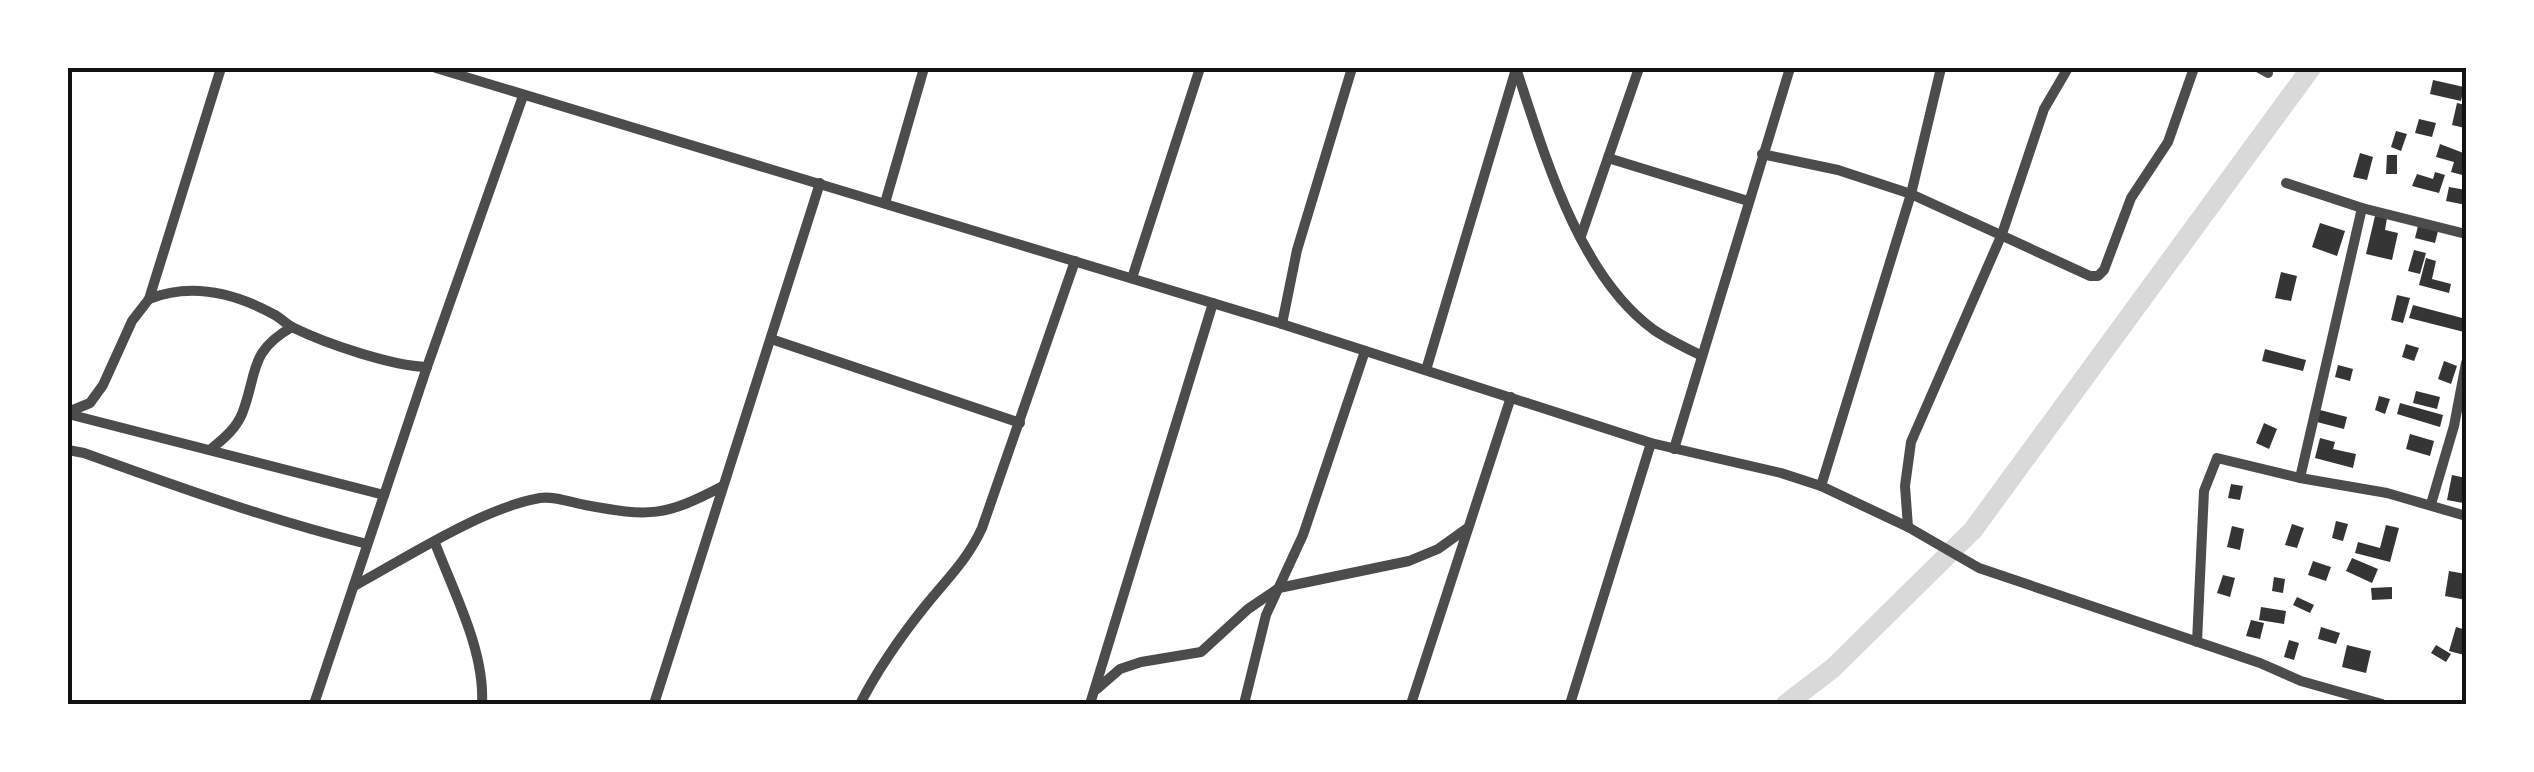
<svg xmlns="http://www.w3.org/2000/svg" width="2534" height="772" font-family="'PT Sans Narrow',sans-serif">
<style>
.lines{fill:none;stroke-linecap:round;stroke-linejoin:round}
.canal{stroke:#d9d9d9;stroke-width:20}
.building{fill:#353535}
.minor{stroke:#4c4c4c;stroke-width:10}
.neatline{fill:none;stroke:#111;stroke-width:4}
</style>
<rect width="100%" height="100%" fill="#fff"/>
<g class="lines">
<path class="canal" d="M1786,704l47,-36 140,-138 338,-462"/>
</g>
<g class="building">
<path d="M2433,80l31,7 -3,14 -31,-7z"/>
<path d="M2457,103l9,2 -1,23 -13,-3z"/>
<path d="M2419,119l17,4 -4,14 -17,-4z"/>
<path d="M2396,131l11,3 -6,17 -10,-4z"/>
<path d="M2440,144l26,10v22l-15,-4 3,-10 -18,-5z"/>
<path d="M2360,153l13,4 -6,23 -14,-3z"/>
<path d="M2387,155h10v19h-11z"/>
<path d="M2435,172l10,3 -6,18 -27,-7 5,-12 16,5z"/>
<path d="M2449,187l17,3v15l-20,-4z"/>
<path d="M2375,216l12,2 -2,12 13,3 -6,27 -26,-6z"/>
<path d="M2320,223l25,8 -8,25 -25,-9z"/>
<path d="M2418,226l20,5 -3,12 -20,-5z"/>
<path d="M2414,250l12,3 -6,21 -12,-3z"/>
<path d="M2426,258l10,3 -4,18 19,5 -2,9 -30,-8z"/>
<path d="M2281,272l16,4 -6,25 -16,-3z"/>
<path d="M2397,295l13,3 -7,25 -12,-3z"/>
<path d="M2413,305l53,14 -2,13 -55,-14z"/>
<path d="M2406,344l13,4 -5,13 -12,-4z"/>
<path d="M2265,349l41,11 -3,11 -41,-10z"/>
<path d="M2444,361l13,5 -6,18 -13,-5z"/>
<path d="M2338,365l15,4 -3,12 -15,-4z"/>
<path d="M2416,391l24,6 -3,12 -24,-6z"/>
<path d="M2379,396l11,3 -5,15 -10,-4z"/>
<path d="M2400,403l43,12 -3,12 -43,-13z"/>
<path d="M2320,410l27,7 -3,12 -27,-7z"/>
<path d="M2264,423l13,6 -8,20 -13,-6z"/>
<path d="M2410,434l24,7 -4,15 -24,-7z"/>
<path d="M2320,438l15,4 -2,7 23,5 -3,14 -38,-10z"/>
<path d="M2452,475l14,3 -3,25 -16,-3z"/>
<path d="M2231,484l12,2 -3,14 -12,-2z"/>
<path d="M2336,521l12,3 -5,17 -11,-3z"/>
<path d="M2292,524l12,4 -7,20 -12,-3z"/>
<path d="M2386,525l13,3 -9,34 -35,-9 3,-11 22,6z"/>
<path d="M2232,526l12,3 -4,21 -13,-3z"/>
<path d="M2352,558l26,11 -6,14 -26,-12z"/>
<path d="M2313,561l18,6 -5,14 -18,-6z"/>
<path d="M2449,571l17,3v26l-21,-4z"/>
<path d="M2223,575l12,3 -5,19 -13,-4z"/>
<path d="M2274,577l11,2 -2,14 -11,-2z"/>
<path d="M2392,587v12l-20,1 -1,-12z"/>
<path d="M2297,597l17,8 -4,8 -17,-8z"/>
<path d="M2261,607l25,4 -2,13 -25,-4z"/>
<path d="M2251,620l13,3 -4,16 -14,-3z"/>
<path d="M2321,627l19,6 -4,11 -18,-5z"/>
<path d="M2456,627l10,3 -2,25 -15,-4z"/>
<path d="M2289,640l10,3 -5,17 -10,-3z"/>
<path d="M2347,645l24,6 -5,22 -24,-6z"/>
<path d="M2436,645l15,9 -5,8 -15,-9z"/>
</g>
<g class="lines">
<g class="minor">
<path d="M436,68l846,256 369,119 130,30 40,13 87,41 71,41 281,95 41,18 81,23"/>
<path d="M1516,68c28,85 62,207 138,262 15,10 32,18 48,26"/>
<path d="M2259,68l9,5"/>
<path d="M1762,154l76,16 73,24 179,82h8l6,-6 27,-72 37,-56 26,-74"/>
<path d="M1608,158l140,43"/>
<path d="M2286,183l76,25 104,26"/>
<path d="M885,203l39,-135"/>
<path d="M1581,236l58,-168"/>
<path d="M1132,278l68,-210"/>
<path d="M149,299c43,-17 86,-6 126,16 7,4 12,10 19,13 33,16 98,38 133,39"/>
<path d="M1282,324l15,-74 55,-182"/>
<path d="M771,339l249,84"/>
<path d="M1426,370l90,-301"/>
<path d="M68,412l22,-9 13,-18 29,-64 17,-22 72,-231"/>
<path d="M68,414l316,81"/>
<path d="M1674,449l116,-381"/>
<path d="M68,450l16,3c94,34 186,67 283,91"/>
<path d="M210,450c13,-11 25,-20 32,-36 16,-41 6,-62 50,-87"/>
<path d="M2300,478l62,-270"/>
<path d="M1821,486l90,-292 30,-126"/>
<path d="M2431,504l23,-78 12,-63"/>
<path d="M1908,527l-3,-41 6,-44 91,-208 42,-125 24,-41"/>
<path d="M435,543c19,50 50,108 47,161"/>
<path d="M354,586c52,-28 128,-78 186,-88 14,-2 30,4 45,7 65,12 79,12 138,-19"/>
<path d="M2197,642l7,-151 13,-33 83,20 87,15 79,23"/>
<path d="M1097,689l23,-20 21,-7 60,-10 47,-43 31,-21 130,-27 29,-12 28,-20"/>
<path d="M314,704l113,-337 96,-271"/>
<path d="M654,704l166,-521"/>
<path d="M860,704c18,-35 41,-68 66,-99 21,-26 42,-46 56,-77l93,-267"/>
<path d="M1090,704l123,-401"/>
<path d="M1244,704l22,-89 37,-80 62,-184"/>
<path d="M1411,704l100,-307"/>
<path d="M1570,704l81,-261"/>
</g>
</g>
<rect width="2534" height="772" fill="none" stroke="#ffffff" stroke-width="140"/>
<rect x="70" y="70" width="2394" height="632" class="neatline"/>
</svg>
